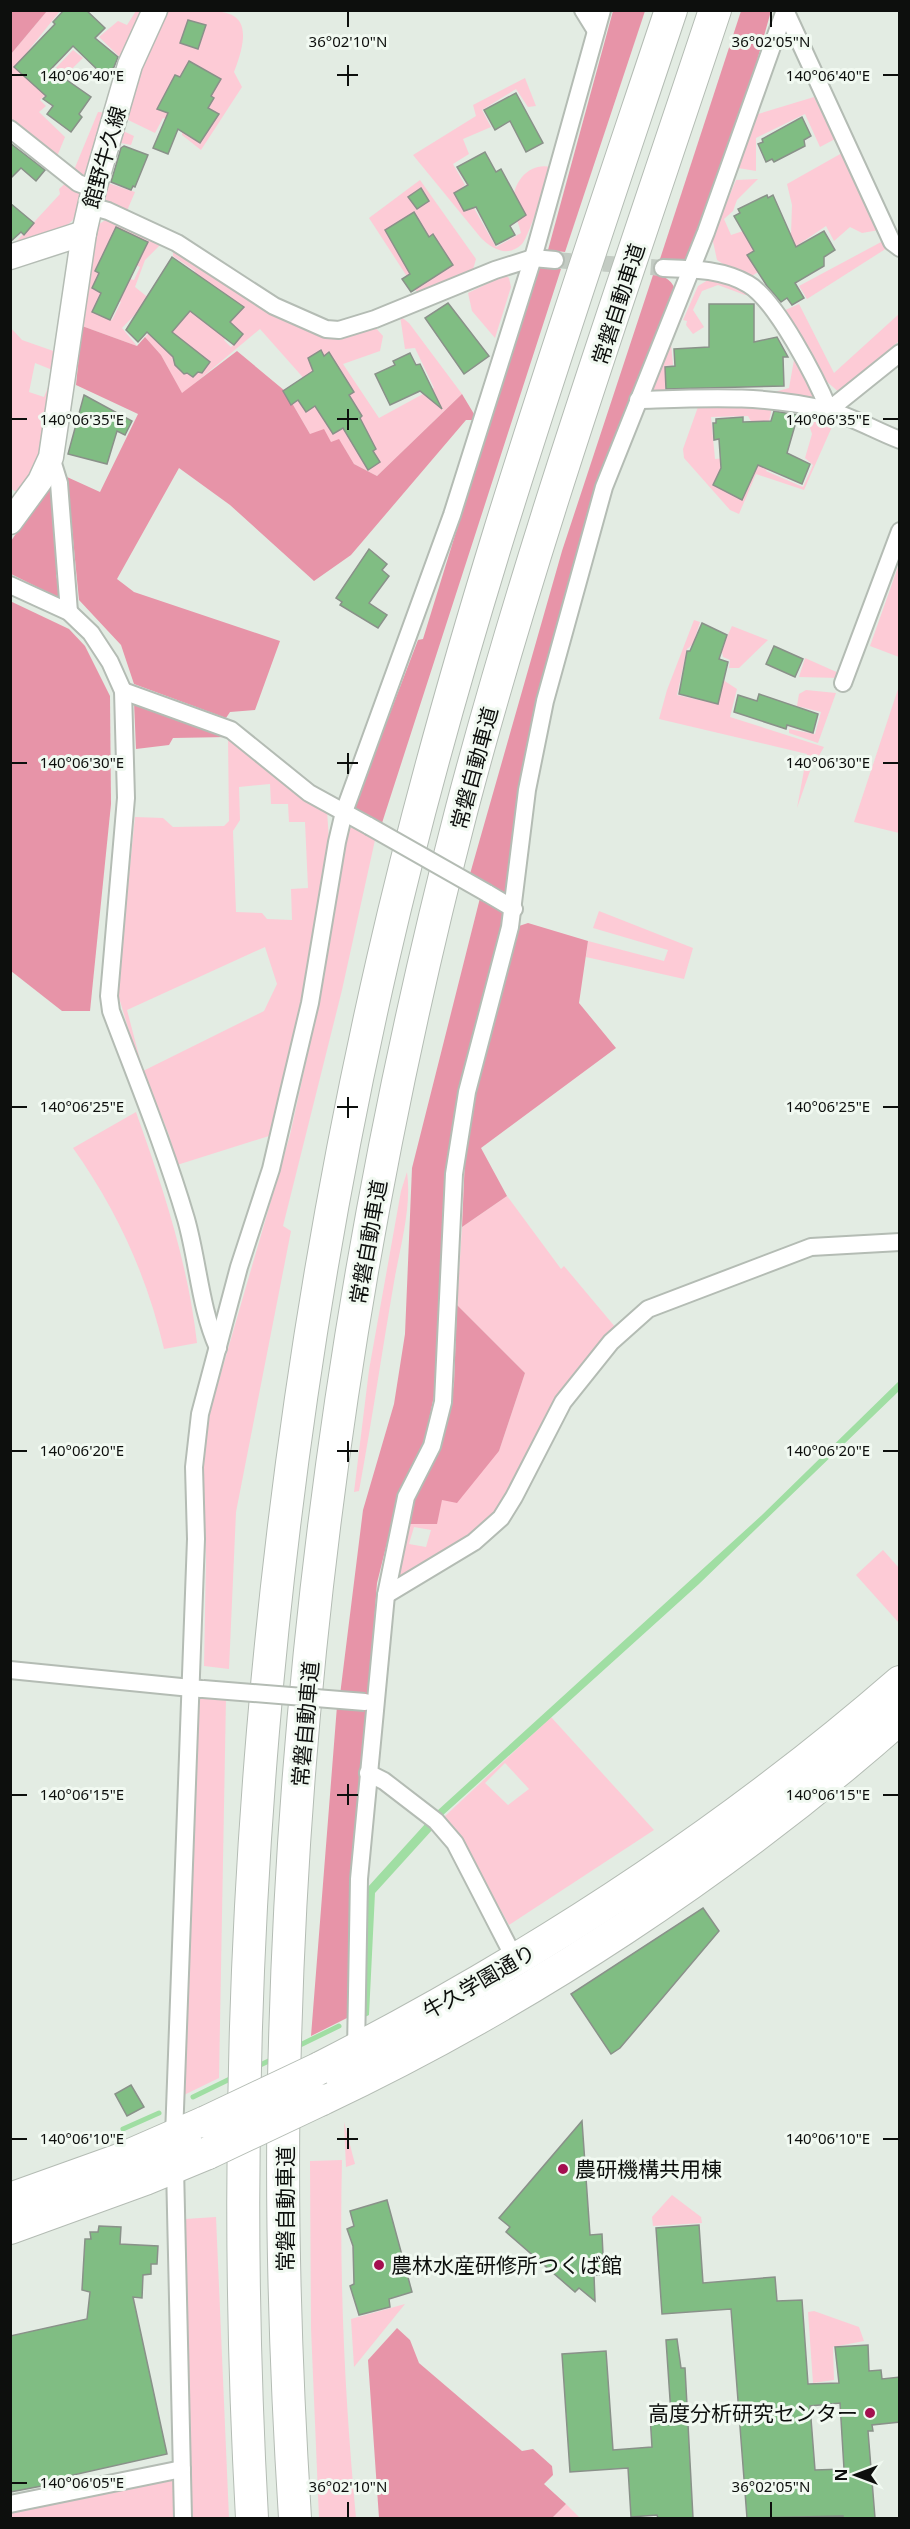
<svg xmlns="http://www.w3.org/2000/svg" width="910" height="2529" font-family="'Noto Sans','Noto Sans JP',sans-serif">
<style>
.green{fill:#fdcbd6;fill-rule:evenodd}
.forest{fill:#e794a8}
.water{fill:#a0dea3}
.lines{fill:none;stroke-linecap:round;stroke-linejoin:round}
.stream{stroke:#a0dea3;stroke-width:5}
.building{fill:#80bd83;stroke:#899189;stroke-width:1.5;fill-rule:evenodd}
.street-tunnel{stroke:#c3cbc3;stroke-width:16;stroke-dasharray:16 8;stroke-linecap:butt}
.street-casing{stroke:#b4bcb4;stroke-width:20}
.secondary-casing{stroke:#b4bcb4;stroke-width:27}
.highway-casing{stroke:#b4bcb4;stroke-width:34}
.street{stroke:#fff;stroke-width:16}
.secondary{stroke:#fff;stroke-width:24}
.highway{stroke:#fff;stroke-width:32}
.street-bridge-casing{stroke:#b4bcb4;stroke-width:20;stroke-linecap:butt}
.highway-bridge-casing{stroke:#b4bcb4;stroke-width:34;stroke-linecap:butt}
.street-bridge{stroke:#fff;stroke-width:16}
.highway-bridge{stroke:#fff;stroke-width:32}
.ticks{fill:none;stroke:#0d0f0d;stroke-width:2}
.poi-dot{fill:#a4104f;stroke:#f1f9f1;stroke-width:2}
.labels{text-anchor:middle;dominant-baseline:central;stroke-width:6;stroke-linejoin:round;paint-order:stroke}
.street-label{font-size:21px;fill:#0d0f0d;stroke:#f1f9f1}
.poi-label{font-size:21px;fill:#0d0f0d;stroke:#f1f9f1;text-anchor:start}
.ticks-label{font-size:15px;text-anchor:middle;fill:#0d0f0d;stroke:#f1f9f1;stroke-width:6;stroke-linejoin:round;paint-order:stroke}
</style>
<rect width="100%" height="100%" fill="#e3ece3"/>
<g class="green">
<path d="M47,11h13l-32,40 22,23 23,-24 10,8 -43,42 6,6 -7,6 26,25 -9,22 -45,-38v-67z"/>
<path d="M136,11h8l-20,50 -25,-24 19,-16 9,4z"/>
<path d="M165,11c56,0 97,-11 69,61l8,15 -41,63 -19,-15 1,-10 -20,-7 -8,15 -31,-15 21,-62z"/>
<path d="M525,78l11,28 -8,1 -12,-18 -34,21 9,17 -28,12 6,15 -16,10 12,21 -3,2 34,60 25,-14c-2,-9 -7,-19 -8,-28 -1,-23 16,-43 38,-38 -6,15 -21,68 -29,77 -14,14 -30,5 -41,-6l-68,-83 63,-39 -3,-11z"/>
<path d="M814,97l21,42 -15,8 -15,-33 -49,24v33l-18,-3 20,-54z"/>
<path d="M98,112l10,1 -20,64 -14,-7z"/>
<path d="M121,130l13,6 -3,9 -10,-2 -16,39 30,10 -9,21 -25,-12 2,-19z"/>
<path d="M842,153l37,77 -17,3 -12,-6 -16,14 -8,-15 -74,50 -23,-8 -12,-8 -5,-23 24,-57 22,-1 -21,21 -4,11 -9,8 7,16 12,-4 13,22 35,-19 1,-29 -5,-21z"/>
<path d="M420,180l56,79 -4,14 -53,22 -50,-77z"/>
<path d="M67,182l17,12 -11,26 -7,6 -54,20 48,-52 -1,-5z"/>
<path d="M107,219l54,25 -16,16 -10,27 15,12 -28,29 15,18 -55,-20 14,-100zM117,227l30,15 -11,23 4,2 -6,13 -39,-9zM106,295l15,7 -9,18 -19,-8 6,-15 6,2z"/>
<path d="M883,241l4,7 -80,51 -8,-13z"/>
<path d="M173,250l78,48 24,18 48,21h17l34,-11 9,10 -3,15 -37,13 36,54 55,-30 -19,-40 -10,1 -5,-33 9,7 53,71 -85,82 -23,-12 -15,-24 -8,3 -21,-9 -22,-38 19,-14 -47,-53 -78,65 -21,-39 -16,-18 25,-27 25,-39 -22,-15zM214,286l29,21 -40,14 -6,-5 2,-4 -3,-7zM235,327l8,8 -12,12 -7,-7zM187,344l22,17 -7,12 -4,-1 -5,5 -6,-4 -3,1 -12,-15z"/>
<path d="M505,275l4,3 2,9 -16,51 -23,-27 -4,-18z"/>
<path d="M708,280c14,0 28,4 40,13l-3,2 -27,-10 -16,6 -9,19 11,17 -11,7 -7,-9 1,-4 -4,-1 15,-34z"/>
<path d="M799,304l35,69 65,-59v27l-59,52 -14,-12 -43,-70z"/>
<path d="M10,327l12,13 37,13 -4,18 -20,-8 -6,29 15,5 5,-12h5l-14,76 -21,32 -8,-4z"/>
<path d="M671,344l2,21 -8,1v27h-14z"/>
<path d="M794,360l20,36 -3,6 -40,-9 18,-5z"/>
<path d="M699,404l73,3 -5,24 -15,-8 -4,-7 -37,1 4,42 58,-5 -7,17 37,16 10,-22 -8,-7 7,-24 -3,-9 5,-12 21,7 -31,70 -48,-16 -17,40 -9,-4 -46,-52 -1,-9z"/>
<path d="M899,564l1,93h-1l-29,-11z"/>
<path d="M694,620l6,2 -5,16 14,6 16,-3 7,-15 36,14 -29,28h-10l1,-8 -7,-3 -1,-5 -30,-7 -5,4 -10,46 36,8 7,-25 17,11 -7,28 94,30 -14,24 -13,37 10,-54 -148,-35 8,-29z"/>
<path d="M805,658l36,16 -3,4 -39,-1z"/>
<path d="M899,686v147l-45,-11z"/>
<path d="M806,690l30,3 -18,50 -29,-10v-4l26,5 6,-22 -24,-6 2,-12z"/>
<path d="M228,737l99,74 2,29 -28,167 -29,128 -95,30 -8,-30 -34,-84 -18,-60 18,-174 28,1 10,9 51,-1 5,-5zM270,784l1,20h17l1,18h16l3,66 -17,1 1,31 -25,-1 -5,-6 -26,-1 -3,-81 7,-11 -1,-33zM265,947l12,37 -13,27 -121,60 -16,-61z"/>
<path d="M348,828h6l21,12 -33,150 -59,236 8,5 -55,281 -7,157 -25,-3 2,-107 -4,-88 8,-60 80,-276 32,-146z"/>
<path d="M599,911l94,37 -9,31 -98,-22 2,-16 76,20 4,-11 -75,-22z"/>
<path d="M136,1112c27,76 52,151 61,231l-33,6c-17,-73 -47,-139 -91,-201z"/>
<path d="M407,1172c5,35 -7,75 -13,110 -12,69 -22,139 -35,209l-5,1 15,-122 32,-179z"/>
<path d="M507,1196l54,73 3,-3 52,62 -94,139 -24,41 -17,20 -84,51 11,-55 34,-24 57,-49 26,-78 -68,-68 5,-78zM414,1527l17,3 -5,17 -17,-3z"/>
<path d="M883,1550l16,18v55l-43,-48z"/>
<path d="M202,1697l24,1 -7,380 -35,17 12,-391z"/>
<path d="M551,1717l103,113 -145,95 -54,-96 -11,-12zM505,1763l24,26 -21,16 -23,-22z"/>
<path d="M344,2122l11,42 -9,3z"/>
<path d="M342,2160c-3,120 3,240 14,358h-37l-8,-190 -1,-167z"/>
<path d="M672,2195l29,22 1,6 -49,3 -1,-9z"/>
<path d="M216,2217l13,301h-37l-7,-299z"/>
<path d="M405,2304l-51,63 -3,-48z"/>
<path d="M814,2311l45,16 5,14 -31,6 1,33 -21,3 -5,-71z"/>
<path d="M174,2479l2,39h-165l-1,-9z"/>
<path d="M566,2504l14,14h-28z"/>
</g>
<g class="forest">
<path d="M11,10l36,1 -36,43 -1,-43z"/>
<path d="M613,11h32l-80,241 -17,-2z"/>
<path d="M741,11h30l-30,107 -54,141 -8,2 -19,-2z"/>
<path d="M538,266l23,3 -179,554 -25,-12 -2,-6 63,-165 5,-1z"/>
<path d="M653,275c12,0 21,6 23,19l-79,192 -77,305 -12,100 -7,2 -31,-19 92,-323z"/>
<path d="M82,326l55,20 8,-9 16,18 21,38 55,-42 48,40 25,43 14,-5 7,13 8,-3 15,25 23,12 85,-82 12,20 -1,6h-7l-115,135 -37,26 -84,-76 -51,-37 -62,111 17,13 146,49 -25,69 -25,2 -4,6 -92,-34 -13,-39 -42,-45 -12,-123 33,15 38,-78 -62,-29z"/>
<path d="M51,482l6,50 -1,43 5,20 -4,2 -46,-23v-33z"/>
<path d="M10,601l59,28 16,17 25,50 1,108 -21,207h-28l-51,-40z"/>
<path d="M134,702l94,35 -55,1 -4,7 -33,4z"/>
<path d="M480,898l22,10 2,16 -44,175 -24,288 -11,51 -26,57 -22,88 -8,111 -7,3 -22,-2 23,-185 31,-106 11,-70 7,-166z"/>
<path d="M528,923l60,18 -9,62 37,45 -135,100 26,48 -45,31 3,-69 7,-60 47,-172z"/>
<path d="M457,1305l68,68 -26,78 -42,52 -15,-3 -5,24h-29l7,-27 27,-53 12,-60z"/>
<path d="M337,1706l28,4 1,7 -15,160 -4,141 -36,18z"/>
<path d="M397,2328l13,12 9,23 103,88 11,-2 19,17 1,9 -9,9 22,20 -14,14h-173l-11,-158z"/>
</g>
<g class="water">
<path d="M899,1381v10l-200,193 -257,232 -5,-5 325,-296z"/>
<path d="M426,1823l7,6 -58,64 -6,122 -6,3 4,-130z"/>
</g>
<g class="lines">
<g class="stream">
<path d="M294,2048l45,-22"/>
<path d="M256,2067l19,-9"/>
<path d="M193,2097l41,-20"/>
<path d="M123,2129l36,-16"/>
</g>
</g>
<g class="building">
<path d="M64,10h22l19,18 -10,10 23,19 -4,10 -9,10 -32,-31 -22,23 40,28 -12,17 3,3 -11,15 -24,-18 6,-8 -10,-7 3,-3 -32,-29 41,-43 -2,-2z"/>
<path d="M188,20l18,5 -8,24 -18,-6z"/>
<path d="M189,61l32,18 -10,17 3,2 -6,10 11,6 -19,29 -22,-14 -10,25 -15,-6 15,-35 -11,-4 18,-34 5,2z"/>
<path d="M516,93l27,50 -17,9 -16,-31 -15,9 -11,-20z"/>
<path d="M802,117l9,19 -7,4 1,6 -31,16 -2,-3 -6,3 -8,-18 5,-2 -1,-3z"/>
<path d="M10,143l35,27 -9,11 -15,-13 -11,11z"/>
<path d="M124,146l24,9 -13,32 -2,-1 -2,4 -20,-8 10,-34z"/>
<path d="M485,152l11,20 5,-3 25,46 -16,11 5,9 -19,10 -20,-38 -12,4 -10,-18 14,-8 -11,-18z"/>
<path d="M421,188l8,13 -12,8 -9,-12z"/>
<path d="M767,195l1,3 5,-3 23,52 28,-16 11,19 -11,7v9l-29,17 9,15 -12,7 -5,-7 -6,4 -14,-16 -20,-31 7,-4 -20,-35 6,-3 -2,-4z"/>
<path d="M10,203l24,20 -10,12 -3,-3 -11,10z"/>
<path d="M414,212l15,25 4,-3 20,31 -42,27 -9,-13 8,-5 -25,-44z"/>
<path d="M116,227l32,15 -38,78 -18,-8 9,-19 -9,-5 7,-15 -4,-2z"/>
<path d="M172,257l72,50 -14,15 13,12 -9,11 -44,-34 -18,21 38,30 -8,11 -4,-1 -5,5 -6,-4 -3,1 -9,-9 -2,-8 -26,-25 -9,10 -12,-12z"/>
<path d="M448,303l41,53 -25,18 -39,-56z"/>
<path d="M709,304h45v38l23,-5 11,20h-5l1,29 -118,3 -1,-22 10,-1 -1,-17 35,-2z"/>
<path d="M321,350l3,6 5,-4 25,40 -5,3 13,21 -2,2 16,31 -3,2 7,11 -12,8 -25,-42 -10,6 -18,-28 -9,6 -8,-12 -7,5 -8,-14 30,-20 -5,-13z"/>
<path d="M410,353l6,12 4,-1 22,45 -22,-18 -30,14 -15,-31 20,-9 -2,-4z"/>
<path d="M84,395l48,26 -7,14 -8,-4 -10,33 -39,-10z"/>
<path d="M774,411l24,4 -11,38 23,11 -8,20 -44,-19 -16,35 -29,-15 8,-17 -2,-29 -5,1 -1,-17h3v-4l27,-2v5l28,-1z"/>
<path d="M369,549l18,15 -5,6 7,6 -20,27 18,12 -9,13 -38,-23 2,-3 -6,-4z"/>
<path d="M702,623l25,12 -8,24 9,3 -10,42 -39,-10 8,-43h3z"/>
<path d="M774,646l29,13 -8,18 -29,-13z"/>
<path d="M759,694l59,20 -5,19 -26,-8 -1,4 -52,-17 4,-17 19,6z"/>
<path d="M703,1908l16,23 -99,117 -9,6 -40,-60z"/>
<path d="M131,2085l13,22 -17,9 -12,-22z"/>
<path d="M582,2121l8,114 12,-1 2,41h-10l1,26 -16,-13 -4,4 -69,-60 4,-5 -11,-9z"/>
<path d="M387,2200l25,92 -23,7 1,8 -31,8 -9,-29 4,-2 -1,-38 -6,-17 7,-3 -4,-15z"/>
<path d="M699,2225l4,58 72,-6 2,24 25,-1 6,84 31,-1 -4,-36 33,-2 1,26 12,-1 1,9 18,-2v45l-28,3 1,6h-5l7,87h-32v-2l-96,2 -16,-209 -69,5 -6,-86zM840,2403l4,66 -29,1 -5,-64z"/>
<path d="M99,2226l22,1 -1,17 38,2 -1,18h-6v10l-8,1 -1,23 -9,-1 34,157 -94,21 1,5 -64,12v-156l77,-17 3,-27 -8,-2 3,-51h6l-1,-7h8z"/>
<path d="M677,2339l4,29h4l8,150h-35l-1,-3 -26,2 -3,-49 -58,4 -8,-118 44,-3 7,99 39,-3 -2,-32 21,-1 -5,-74z"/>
</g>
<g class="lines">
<path class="street-tunnel" d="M555,260l108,8"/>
<defs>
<g id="street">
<path d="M583,10l13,21"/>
<path d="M785,10l107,232 8,6"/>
<path d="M10,129l68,54 16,6"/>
<path d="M90,206l18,5 69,32 97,63 52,23 13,1 36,-11 120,-49 38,-12 22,2"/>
<path d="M663,268c29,1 59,1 85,16 28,16 69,96 81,126l71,-57"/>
<path d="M638,400c64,-2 126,-6 189,10 24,6 49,21 73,30"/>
<path d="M51,457l8,26 10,129"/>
<path d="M10,585l59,27 22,21 19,29 13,29 3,107 -17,198 2,15c26,69 54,137 75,208 12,42 14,89 32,129"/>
<path d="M843,683l57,-152"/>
<path d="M123,691l108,39 78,63 60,33"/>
<path d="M487,893l27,16"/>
<path d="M386,1595l88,-53 27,-24 13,-21 49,-95 48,-60 37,-33 163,-62 89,-5"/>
<path d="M10,1670l191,19"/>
<path d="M368,1773l16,8 52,40 19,22 63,122"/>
<path d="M356,2050l3,-171 27,-284 20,-98 26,-51 11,-44 11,-228 13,-82 43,-165 17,-137 18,-89 59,-214 102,-255 79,-222"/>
<path d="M174,2136l22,-597 -2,-72 6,-53 39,-147 32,-98 16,-69 23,-97 27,-161 7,-30 108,-297 81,-257 69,-248"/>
<path d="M175,2167l8,351"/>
<path d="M10,2504l172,-35"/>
</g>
<g id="secondary">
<path d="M10,257l74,-24"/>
<path d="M10,522l30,-41 11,-24 33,-224 10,-44 36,-124 25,-55"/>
</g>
<g id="highway">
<path d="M320,2068c207,-106 404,-233 580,-386"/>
<path d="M320,2100c206,-97 409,-231 580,-382"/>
<path d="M10,2199l109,-39 87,-38"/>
<path d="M10,2228l135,-49 63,-26"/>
<path d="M252,2518c-29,-523 14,-1048 131,-1559 74,-323 183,-635 288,-949"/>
<path d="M295,2518c-10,-158 -15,-317 -10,-476 11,-415 73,-832 177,-1234 71,-269 165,-533 253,-798"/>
</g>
</defs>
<use href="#street" class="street-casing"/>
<use href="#secondary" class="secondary-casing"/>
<use href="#highway" class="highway-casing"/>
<use href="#street" class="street"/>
<use href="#secondary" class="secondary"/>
<use href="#highway" class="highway"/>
<defs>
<g id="street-bridge">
<path d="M369,826l118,67"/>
<path d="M203,1689l162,13"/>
</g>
<g id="highway-bridge">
<path d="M206,2122l114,-54"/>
<path d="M208,2153l112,-53"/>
</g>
</defs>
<use href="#street-bridge" class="street-bridge-casing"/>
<use href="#highway-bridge" class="highway-bridge-casing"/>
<use href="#street-bridge" class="street-bridge"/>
<use href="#highway-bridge" class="highway-bridge"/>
</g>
<path class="ticks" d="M348,12v15M771,12v15M348,65v21M12,75h15M337,75h21M883,75h15M348,409v21M12,419h15M337,419h21M883,419h15M348,753v21M12,763h15M337,763h21M883,763h15M348,1097v21M12,1107h15M337,1107h21M883,1107h15M348,1441v21M12,1451h15M337,1451h21M883,1451h15M348,1784v21M12,1795h15M337,1795h21M883,1795h15M348,2128v21M12,2139h15M337,2139h21M883,2139h15M12,2483h15M348,2502v15M771,2502v15"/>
<g class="poi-dot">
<circle cx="563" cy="2169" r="6"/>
<circle cx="379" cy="2265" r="6"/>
<circle cx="870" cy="2413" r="6"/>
</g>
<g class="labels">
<g class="street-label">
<text transform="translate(104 157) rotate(-74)">館野牛久線</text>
<text transform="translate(618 304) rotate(-72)">常磐自動車道</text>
<text transform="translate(474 768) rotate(-75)">常磐自動車道</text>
<text transform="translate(368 1242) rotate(-80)">常磐自動車道</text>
<text transform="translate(305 1724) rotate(-85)">常磐自動車道</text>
<text transform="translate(479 1981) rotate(-30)">牛久学園通り</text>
<text transform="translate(285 2209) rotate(-90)">常磐自動車道</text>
</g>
<g class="poi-label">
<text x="575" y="2169">農研機構共用棟</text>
<text x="391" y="2265">農林水産研修所つくば館</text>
<text x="858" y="2413" text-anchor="end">高度分析研究センター</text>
</g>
</g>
<g class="ticks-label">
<text x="348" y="47">36°02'10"N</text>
<text x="771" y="47">36°02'05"N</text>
<text x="828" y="81">140°06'40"E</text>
<text x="82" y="81">140°06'40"E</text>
<text x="828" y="425">140°06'35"E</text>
<text x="82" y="425">140°06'35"E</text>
<text x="828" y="768">140°06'30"E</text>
<text x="82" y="768">140°06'30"E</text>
<text x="828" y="1112">140°06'25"E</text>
<text x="82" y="1112">140°06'25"E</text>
<text x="828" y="1456">140°06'20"E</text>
<text x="82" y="1456">140°06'20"E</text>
<text x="82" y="1800">140°06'15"E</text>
<text x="828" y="1800">140°06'15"E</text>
<text x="82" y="2144">140°06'10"E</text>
<text x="828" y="2144">140°06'10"E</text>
<text x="82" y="2488">140°06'05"E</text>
<text x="348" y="2492">36°02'10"N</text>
<text x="771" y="2492">36°02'05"N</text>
</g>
<rect width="910" height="2529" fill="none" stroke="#0d0f0d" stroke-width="24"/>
<g transform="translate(856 2475) rotate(270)" stroke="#f1f9f1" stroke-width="4.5" paint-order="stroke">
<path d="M0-4.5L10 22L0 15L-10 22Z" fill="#0d0f0d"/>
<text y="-9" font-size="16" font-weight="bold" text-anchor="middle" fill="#0d0f0d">N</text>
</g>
</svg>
